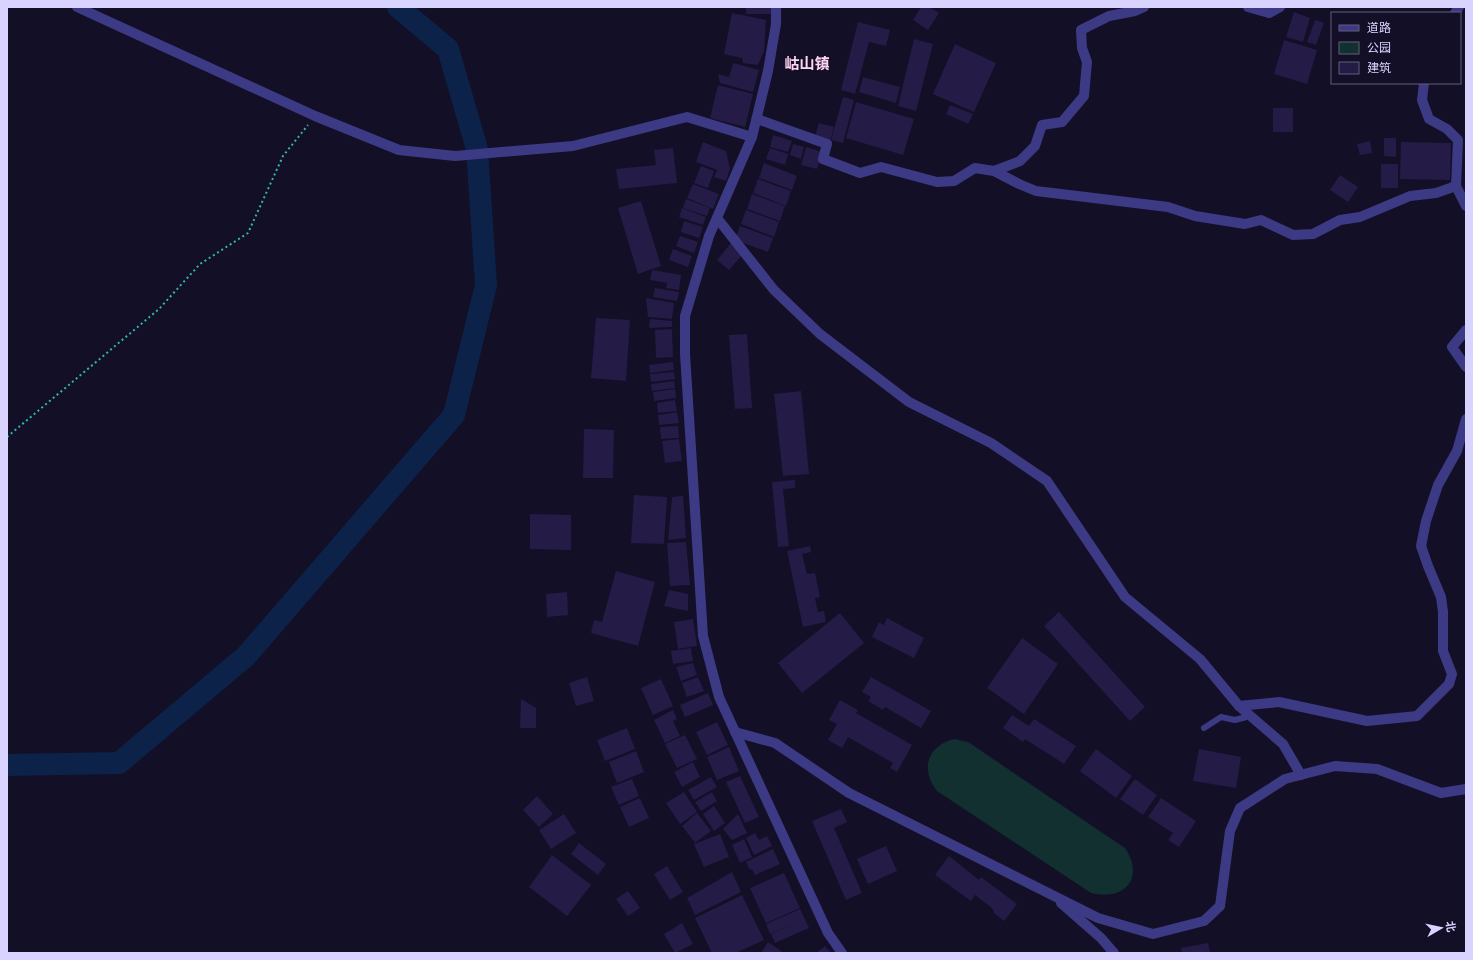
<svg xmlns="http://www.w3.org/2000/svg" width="1473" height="960" font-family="'Varela Round','Noto Sans SC',sans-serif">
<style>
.green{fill:#12302f}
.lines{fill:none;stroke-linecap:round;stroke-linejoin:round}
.river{stroke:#0c2248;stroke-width:22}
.building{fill:#241b47}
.path{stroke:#2fb8b0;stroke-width:2;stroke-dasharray:2 3;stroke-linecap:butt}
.service{stroke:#3d3a85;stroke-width:6}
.minor{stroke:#3d3a85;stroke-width:10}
.tertiary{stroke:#3d3a85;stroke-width:10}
.labels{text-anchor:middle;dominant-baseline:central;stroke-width:3;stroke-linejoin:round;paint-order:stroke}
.district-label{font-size:15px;font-weight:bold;fill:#ffd6f0;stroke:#130f26}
</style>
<rect width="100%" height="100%" fill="#130f26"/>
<path class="green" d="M954,739l14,3 157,106c20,30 0,53 -34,45l-154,-102c-17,-22 -10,-45 17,-52z"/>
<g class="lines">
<path class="river" d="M7,765l112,-2 127,-107 208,-241 32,-130 -9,-136 -29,-100 -50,-42"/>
</g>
<g class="building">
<rect x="746" y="7" width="25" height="7"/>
<path d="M921,7h8l10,6 -11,17 -15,-10z"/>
<path d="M1294,12l16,6 -7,24 -17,-5z"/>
<path d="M732,13l34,7 -2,31 -6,14 -15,-2 -1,-5 -18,-4z"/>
<path d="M1315,20l9,3 -8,22 -9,-3z"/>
<path d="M858,22l32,8 -4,16 -17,-4 -14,52 -14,-4z"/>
<path d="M914,39l19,5 -17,67 -18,-5z"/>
<path d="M1284,40l33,10 -10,34 -33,-10z"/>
<path d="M955,44l41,19 -22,49 -41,-18z"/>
<path d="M733,63l26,7 -6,22 -33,-9 -2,-9 11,3z"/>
<path d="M863,77l37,10 -4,16 -37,-11z"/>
<path d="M718,85l35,9 -8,33 -35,-9z"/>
<path d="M843,97l11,3 -11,43 -12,-3z"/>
<path d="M856,102l58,17 -11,36 -57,-17z"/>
<path d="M950,105l23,9 -5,10 -22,-10z"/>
<rect x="1273" y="108" width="20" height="24"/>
<path d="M819,123l15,4 -4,14 -15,-4z"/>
<path d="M773,135l19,6 -4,11 -18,-5z"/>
<path d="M1384,138h12v19l-12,-1z"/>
<path d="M1370,141l2,12 -12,2 -3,-11z"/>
<path d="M703,142l23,9 4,18 -4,12 -12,-4 3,-7 -21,-8z"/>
<path d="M1401,142l50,1 -1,37 -50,-1z"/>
<path d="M793,144l11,3 -3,12 -11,-4z"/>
<path d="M806,147l16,5 -5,17 -16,-4z"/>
<path d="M673,148l4,35 -58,6 -3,-20 40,-4 -2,-15z"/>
<path d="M770,148l18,6 -3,11 -19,-6z"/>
<path d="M764,163l33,13 -5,14 -33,-12z"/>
<rect x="1381" y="164" width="17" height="24"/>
<path d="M701,166l13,5 -6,17 -14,-5z"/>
<path d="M1340,175l18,12 -10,15 -18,-12z"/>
<path d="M758,179l33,12 -5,15 -33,-13z"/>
<path d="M693,184l26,10 -6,15 -26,-11z"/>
<path d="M752,194l33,12 -5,15 -33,-12z"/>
<path d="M686,199l24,9 -3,8 -24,-8z"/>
<path d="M641,201l20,65 -23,8 -20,-66z"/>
<path d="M682,208l24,9 -3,8 -24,-8z"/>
<path d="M746,210l33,12 -5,15 -33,-13z"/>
<path d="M684,221l19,6 -4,11 -18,-6z"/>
<path d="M740,226l33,12 -5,14 -33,-12z"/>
<path d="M680,236l18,6 -4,11 -18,-7z"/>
<path d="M731,243l12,11 -14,16 -12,-10z"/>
<path d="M673,249l19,7 -4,11 -19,-7z"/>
<path d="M652,270l29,5 -2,15 -13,-2 1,-5 -17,-3z"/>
<path d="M655,288l24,4 -2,9 -24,-4z"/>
<path d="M646,298l28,5 -2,16 -24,-2z"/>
<path d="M596,318l34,2 -4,61 -35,-3z"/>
<path d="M650,319l22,2v6l-23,1z"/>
<path d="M672,329l1,28 -17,1 -1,-28z"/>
<path d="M747,334l5,74 -17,1 -6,-74z"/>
<path d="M673,362l1,8 -24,3 -1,-8z"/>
<path d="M674,372l1,7 -24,3 -1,-8z"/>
<path d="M674,381l1,7 -23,3 -1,-7z"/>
<path d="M675,389l1,9 -22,3 -1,-9z"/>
<path d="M801,391l8,83 -26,2 -9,-82z"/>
<path d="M675,400l2,11 -19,2 -1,-10z"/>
<path d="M677,412l2,11 -20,2 -1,-10z"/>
<path d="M678,426l1,12 -18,1 -1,-12z"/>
<path d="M584,429l30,1 -1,48h-30z"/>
<path d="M679,439l3,22 -17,2 -3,-22z"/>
<path d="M795,480v8l-12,1 6,57 -11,1 -6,-65z"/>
<path d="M634,495l33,2 -3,47 -33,-1z"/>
<path d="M683,496l3,42 -18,2 4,-43z"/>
<path d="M530,514l41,1v35l-41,-1z"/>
<path d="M686,542l4,43 -20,1 -3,-43z"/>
<path d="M810,546l1,6 -9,2 5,20 8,-1 5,24 -5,1 3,14 6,-1 2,11 -23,5 -16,-76z"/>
<path d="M616,571l39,11 -17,64 -47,-13 3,-13 8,2z"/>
<path d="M669,590l19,4v17l-24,-5z"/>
<path d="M567,592l1,23 -21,2 -1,-23z"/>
<path d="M1059,612l86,95 -15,14 -86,-95z"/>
<path d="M840,613l24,30 -62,50 -24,-30z"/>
<path d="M887,618l37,20 -10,20 -42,-21 7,-15 5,3z"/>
<path d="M693,619l4,27 -19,3 -4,-27z"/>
<path d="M1022,638l36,26 -34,50 -37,-26z"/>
<path d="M691,648l2,13 -20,3 -2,-13z"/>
<path d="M693,663l4,12 -16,6 -5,-14z"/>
<path d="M587,677l7,24 -18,5 -7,-23z"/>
<path d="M698,677l6,14 -17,6 -5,-14z"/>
<path d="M871,677l60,34 -10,17 -36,-21 -2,3 -15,-9 3,-4 -9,-5z"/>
<path d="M661,679l12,27 -20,9 -12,-27z"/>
<path d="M708,693l5,12 -28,12 -5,-12z"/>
<path d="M521,699l15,9v20h-16z"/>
<path d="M840,700l18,10 -2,3 56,32 -15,27 -7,-4 3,-5 -45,-26 -6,11 -14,-8 9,-16 -8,-4z"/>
<path d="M673,710l4,9 -4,2 7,15 -15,7 -11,-23z"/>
<path d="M1012,715l17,11 5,-7 42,27 -12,18 -39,-25 -2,3 -20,-14z"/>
<path d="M717,722l11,23 -21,10 -11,-23z"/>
<path d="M627,728l8,21 -30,12 -8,-21z"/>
<path d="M685,735l12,24 -20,9 -12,-24z"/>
<path d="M729,747l10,24 -22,9 -10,-23z"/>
<path d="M1096,749l36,27 -16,22 -36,-27z"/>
<path d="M1199,749l42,8 -5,31 -43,-7z"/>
<path d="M636,751l8,21 -27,11 -8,-21z"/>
<path d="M693,762l7,15 -18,10 -8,-15z"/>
<path d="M740,776l19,41 -14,6 -19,-41z"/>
<path d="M711,777l6,10 -23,13 -6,-10z"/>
<path d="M632,779l7,17 -20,9 -8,-18z"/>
<path d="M1135,779l22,16 -14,20 -23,-16z"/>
<path d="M684,792l13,20 -17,12 -14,-21z"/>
<path d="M712,792l5,9 -16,10 -6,-9z"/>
<path d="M537,796l16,18 -14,13 -16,-17z"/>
<path d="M640,798l9,20 -20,9 -9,-20z"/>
<path d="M1161,798l35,23 -17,26 -11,-7 5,-7 -25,-16z"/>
<path d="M714,806l11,17 -11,8 -11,-17z"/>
<path d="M841,809l6,13 -13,6 28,65 -16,7 -34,-79z"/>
<path d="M697,813l14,18 -16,12 -13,-17z"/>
<path d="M564,814l12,19 -25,16 -12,-19z"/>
<path d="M738,814l9,19 -15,7 -9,-11z"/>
<path d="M755,833l4,7 8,-4 5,10 -18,9 -8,-17z"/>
<path d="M720,834l9,23 -25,10 -10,-23z"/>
<path d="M744,839l8,18 -12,6 -8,-18z"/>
<path d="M579,843l27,21 -8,11 -27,-21z"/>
<path d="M886,846l11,25 -29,13 -11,-25z"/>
<path d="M773,849l7,15 -25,11 -3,-6 -2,1 -4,-8z"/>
<path d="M552,855l39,30 -24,31 -38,-29z"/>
<path d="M949,856l30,24 2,-3 36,27 -13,17 -9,-7 -3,-6 -17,-13 -4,6 -36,-26z"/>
<path d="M667,866l16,26 -13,8 -16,-26z"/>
<path d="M732,872l9,20 -46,23 -8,-17z"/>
<path d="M784,873l16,35 -34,15 -7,-15 21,-10 -21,10 -9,-20z"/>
<path d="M628,891l12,17 -12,8 -12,-17z"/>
<path d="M742,895l22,45 -28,13h-24l-17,-35z"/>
<path d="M800,909l9,19 -34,15 -4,-9 21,-10 -22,10 -4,-10z"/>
<path d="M682,923l11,21 -18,9 -11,-19z"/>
<path d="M768,942l16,11h-23z"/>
<path d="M1208,943l2,10h-28l-1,-5z"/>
<path d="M825,946l6,7h-15z"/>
</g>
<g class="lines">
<path class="path" d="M7,437l152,-128 41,-45 48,-31 35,-77 25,-31"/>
<path class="service" d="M1204,728l17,-11 14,3 15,-4"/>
<g class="minor">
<path d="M1248,7l21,6 11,-6"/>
<path d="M1455,13l4,-6"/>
<path d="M1424,83l-2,17 7,19 18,10 11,11 -2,46 10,20"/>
<path d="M757,119l70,25 -4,15 37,14 21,-6 56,15 17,-1 21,-13 19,3 25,13 17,7 132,16 27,9 50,8 16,-4 32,15 20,-1 27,-14 20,-3 50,-21 26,-3 20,-7"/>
<path d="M994,171l26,-10 15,-15 7,-21 20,-3 22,-26 3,-34 -5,-14 -1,-18 28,-14 26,-5 9,-4"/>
<path d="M717,218l57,72 46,44 89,68 82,41 56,38 78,116 75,62 39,47 40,-4 88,19 50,-5 32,-32 3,-10 -9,-23v-39l-2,-15 -13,-31 -7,-20 5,-25 12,-36 19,-34 9,-32"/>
<path d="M1466,330l-14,17 14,20"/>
<path d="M1239,706l44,38 18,31"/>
<path d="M735,732l40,11 74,50 249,125 55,16 51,-13 16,-15 10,-75 10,-23 45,-29 50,-13 42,3 64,24 25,-4"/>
<path d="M1061,903l40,35 13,15"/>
</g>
<g class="tertiary">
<path d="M77,7l238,109 84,34 56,6 118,-10 114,-29 65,20"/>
<path d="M776,7v17l-8,47 -16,66 -43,99 -24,80v38l18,282 16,61 109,236 14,20"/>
</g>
</g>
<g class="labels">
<g class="district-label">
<text x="807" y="64">岵山镇</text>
</g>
</g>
<rect width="1473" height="960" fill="none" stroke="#d9d4ff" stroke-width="16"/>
<rect x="1331" y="12" width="130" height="72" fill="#130f26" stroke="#625e7d"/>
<rect x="1339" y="25" width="20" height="6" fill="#3d3a85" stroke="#625e7d"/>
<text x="1367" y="32" font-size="12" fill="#d9d4ff">道路</text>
<rect x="1339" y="42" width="20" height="12" fill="#12302f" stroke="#625e7d"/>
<text x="1367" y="52" font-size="12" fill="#d9d4ff">公园</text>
<rect x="1339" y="62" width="20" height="12" fill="#241b47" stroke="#625e7d"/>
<text x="1367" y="72" font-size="12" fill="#d9d4ff">建筑</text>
<g transform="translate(1441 928) rotate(81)" stroke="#130f26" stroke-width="3" paint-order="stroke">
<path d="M0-3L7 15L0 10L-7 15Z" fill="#d9d4ff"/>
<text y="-6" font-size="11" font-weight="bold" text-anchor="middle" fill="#d9d4ff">北</text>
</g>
</svg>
